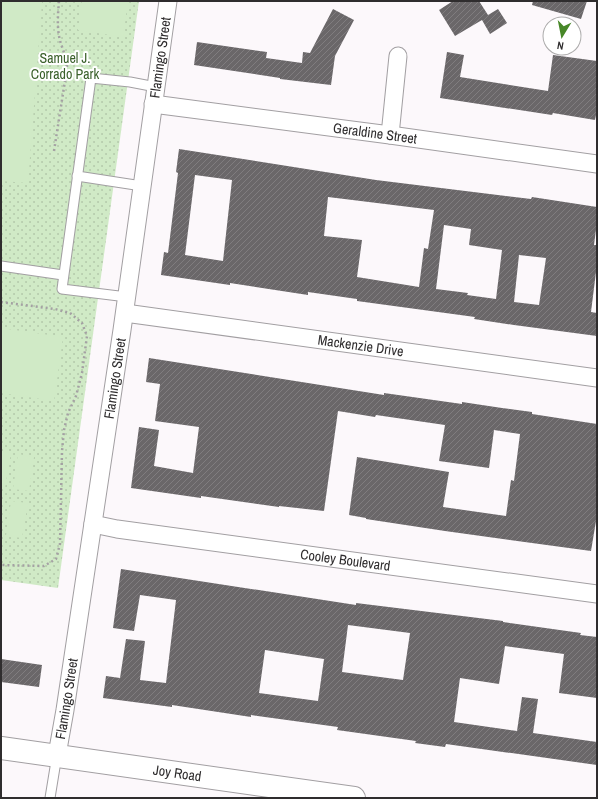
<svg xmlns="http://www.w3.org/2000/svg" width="598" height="799" font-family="'Archivo Narrow',sans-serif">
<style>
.grass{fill:url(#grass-dots)}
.pitch{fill:#d0eac6}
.building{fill:url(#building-hatch);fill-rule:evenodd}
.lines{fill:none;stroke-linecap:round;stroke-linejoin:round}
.lane-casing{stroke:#a29fa2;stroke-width:11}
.street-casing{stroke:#a29fa2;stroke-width:19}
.secondary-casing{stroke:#a29fa2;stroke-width:24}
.path{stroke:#a4a1a3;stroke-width:2.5;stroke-dasharray:2 3;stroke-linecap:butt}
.lane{stroke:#fff;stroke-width:9}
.street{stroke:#fff;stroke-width:17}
.secondary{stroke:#fff;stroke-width:22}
.labels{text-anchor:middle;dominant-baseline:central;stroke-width:4;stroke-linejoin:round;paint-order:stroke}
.park-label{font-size:14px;fill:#3a602a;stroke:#fff}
.street-label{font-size:14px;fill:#2f2d2e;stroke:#fff}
</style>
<defs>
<pattern id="grass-dots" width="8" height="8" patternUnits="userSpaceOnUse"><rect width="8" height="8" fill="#d0eac6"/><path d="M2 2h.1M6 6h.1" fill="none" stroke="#b3c9aa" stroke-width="1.8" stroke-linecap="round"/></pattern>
<pattern id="building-hatch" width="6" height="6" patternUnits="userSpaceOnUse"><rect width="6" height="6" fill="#6a6769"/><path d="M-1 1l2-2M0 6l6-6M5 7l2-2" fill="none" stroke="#807d7f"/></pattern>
</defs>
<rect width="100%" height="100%" fill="#fcf8fb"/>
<path class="grass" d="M1,1h138l-81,587 -57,-8z"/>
<g class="pitch">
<path d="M1,1h41l-14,182 -27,-2z"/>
<path d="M82,1h46l-5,36 -45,-7z"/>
<path d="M1,328l62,9 -9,64 -53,-8z"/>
<path d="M1,452l10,1 -6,35 -4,-1z"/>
<path d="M18,454l16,3 -5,34 -16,-2z"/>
<path d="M11,501l17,2 -6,35 -16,-2z"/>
</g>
<g class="building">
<path d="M453,1h26l9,14 10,-6 9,14 -17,11 -8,-14 -27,16 -16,-26z"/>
<path d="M533,1h54l-6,18 -49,-14z"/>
<path d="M333,9l21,11 -19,36 -4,29 -51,-6v-1l-86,-13 3,-23 70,10 -1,6 36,5 1,-11 7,1z"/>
<path d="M447,52l17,3 -4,22 88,14 5,-36 44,6v49l-2,10 -42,-7 -1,2 -112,-17z"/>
<path d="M179,149l197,31 155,19 1,-2 65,10v15l-3,23h3v19l-6,48 6,1v23l-83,-11 -40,-6 1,-2 -118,-16v-2l-49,-7v3l-78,-12v2l-69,-10 3,-23 4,1 10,-80 -2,-1zM195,175l37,5 -9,81 -38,-6zM328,197l106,13 -6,39 -4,-1 -5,39 -62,-10 5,-37 -38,-4zM444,225l27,4 -2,16 33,5 -6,49 -29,-4 1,-2 -32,-4zM519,255l27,3 -7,47 -25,-3z"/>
<path d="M149,358l235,37v-2l78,11v-2l40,6 30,4v2l65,10v91l-6,36 -146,-20 -79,-12v-1l-17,-3 8,-58 92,15 -6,35 63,9 5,-36 3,1 6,-47 -26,-4 -5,38 -50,-7 6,-36 -69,-10 -1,2 -37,-6 -14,100 -45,-5v1l-78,-11v2l-70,-10 8,-61 20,3 -5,36 39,7 6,-46 -44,-6 5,-37 -14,-2z"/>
<path d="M121,569l235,36v-2l147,18v1l78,11 -1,2 17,2v61l-38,-5 5,-39 -59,-8 -6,38 -39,-6 -6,44 63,9 5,-34 16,2 -5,34 64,9v23l-151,-21 -1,3 -30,-4 1,-2 -79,-11 1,-3 -87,-12v2l-79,-12v2l-69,-9 3,-22 14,2 6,-39 19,2 -5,39 26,3 10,-83 -36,-5 -6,36 -21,-3zM348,625l62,8 -7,47 -61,-8zM265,650l59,9 -6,42 -59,-8z"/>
<path d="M1,659l41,6 -3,22 -38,-5z"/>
</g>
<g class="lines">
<defs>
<g id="lane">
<path d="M77,176l65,10"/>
<path d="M1,266l62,9"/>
<path d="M127,297l-65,-8 29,-211 39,4 26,5"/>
<path d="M50,798l7,-43"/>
</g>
<g id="street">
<path id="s1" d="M153,104l237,31 207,29"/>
<path d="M390,135l8,-79"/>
<path id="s2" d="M125,313l472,65"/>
<path id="s3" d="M93,524l24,5 480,65"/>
<path id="s4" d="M57,755l8,-45 57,-380 46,-329"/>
</g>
<g id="secondary">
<path id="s5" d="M1,748l353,50"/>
</g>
</defs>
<use href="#lane" class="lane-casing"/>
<use href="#street" class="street-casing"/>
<use href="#secondary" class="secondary-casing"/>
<g class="path">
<path d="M54,151l13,-83c0,-11 -6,-21 -8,-32 -2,-12 -1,-23 0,-35"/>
<path d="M1,302l54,7 15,4 12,10 5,13 -5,37 -6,23 -8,17 -4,17 -2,21 -2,93 -4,15 -12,7 -43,-1"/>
</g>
<use href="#lane" class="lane"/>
<use href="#street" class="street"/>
<use href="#secondary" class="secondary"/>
</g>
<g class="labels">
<g class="park-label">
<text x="65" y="58">Samuel J.<tspan x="65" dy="16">Corrado Park</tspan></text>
</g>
<g class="street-label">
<text stroke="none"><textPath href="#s4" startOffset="705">Flamingo Street</textPath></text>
<text stroke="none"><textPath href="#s1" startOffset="224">Geraldine Street</textPath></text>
<text stroke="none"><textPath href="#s2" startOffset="238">Mackenzie Drive</textPath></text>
<text stroke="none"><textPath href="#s4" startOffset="381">Flamingo Street</textPath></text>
<text stroke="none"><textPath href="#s3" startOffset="255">Cooley Boulevard</textPath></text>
<text stroke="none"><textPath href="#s4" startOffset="57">Flamingo Street</textPath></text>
<text stroke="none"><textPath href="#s5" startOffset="178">Joy Road</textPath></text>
</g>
</g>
<rect width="598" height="799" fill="none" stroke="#2f2d2e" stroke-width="4"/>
<g transform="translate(562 36) rotate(190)"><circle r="19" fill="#ffffff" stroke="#acabab"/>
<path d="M0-3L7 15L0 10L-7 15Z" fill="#478728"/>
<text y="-6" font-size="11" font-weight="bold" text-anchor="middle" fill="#2f2d2e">N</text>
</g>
</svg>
